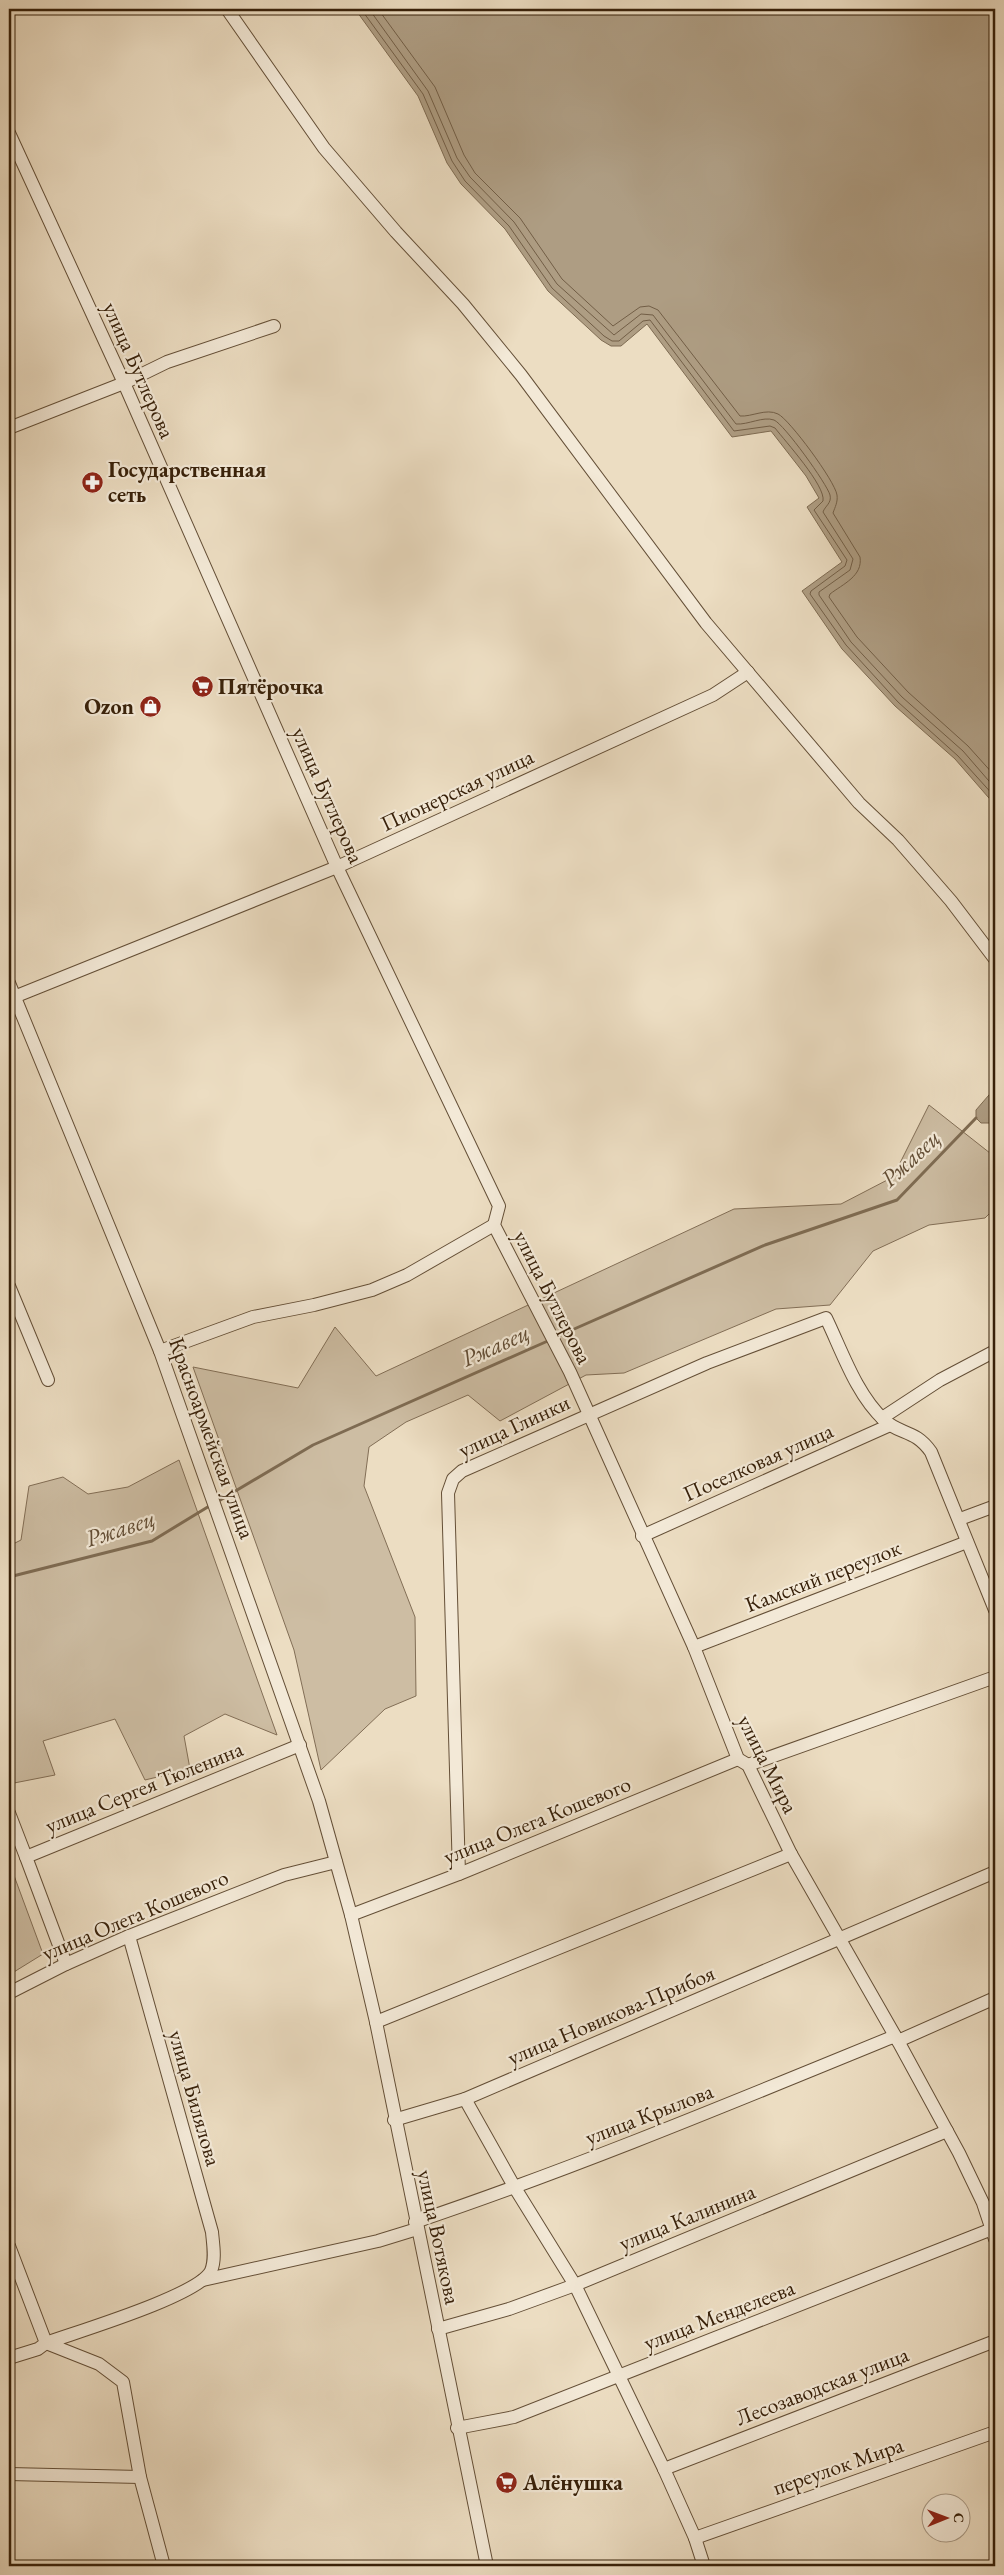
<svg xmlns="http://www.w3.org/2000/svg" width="1004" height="2575" font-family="'EB Garamond',serif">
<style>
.green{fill:#cdbda3;stroke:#826e56}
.water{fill:#ae9d83;stroke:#7e6b52}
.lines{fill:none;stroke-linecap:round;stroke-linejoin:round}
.shore{stroke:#725e46;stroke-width:1}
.stream{stroke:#7e6b52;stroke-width:3}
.minor-casing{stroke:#644f37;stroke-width:14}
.minor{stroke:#f3e9d7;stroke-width:12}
.labels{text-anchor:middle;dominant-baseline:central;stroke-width:4.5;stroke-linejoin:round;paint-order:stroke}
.street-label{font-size:22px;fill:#372009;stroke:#f3e9d7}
.poi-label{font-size:22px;font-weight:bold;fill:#372009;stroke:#f3e9d7;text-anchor:start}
.water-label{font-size:24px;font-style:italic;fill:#614c34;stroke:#f3e9d7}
</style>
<rect width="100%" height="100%" fill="#ecddc2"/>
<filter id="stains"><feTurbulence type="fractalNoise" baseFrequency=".004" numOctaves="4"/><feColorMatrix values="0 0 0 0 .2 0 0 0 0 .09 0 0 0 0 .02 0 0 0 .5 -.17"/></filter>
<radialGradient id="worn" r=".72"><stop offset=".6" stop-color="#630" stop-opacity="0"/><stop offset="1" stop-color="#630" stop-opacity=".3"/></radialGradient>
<g class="green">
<path d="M929,1105l66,52v51l-10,10 -56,7 -56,26 -43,54 -54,4 -152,64 -38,2 -86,46 -32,-26 -62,27 -37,25 -5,39 51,131 1,79 -31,13 -64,61 -27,-120 -101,-283 105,21 37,-61 41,49 358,-167 107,-5 52,-27z"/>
<path d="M179,1460l98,275 -52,-21 -41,22 6,33 -45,11 -30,-61 -72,22 12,34 -46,9v-238l12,-6 8,-54 34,-9 25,17 40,-7z"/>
<path d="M9,1862l34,92 -34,21z"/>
</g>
<g class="water">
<path d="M355,9h640v796l-40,-46 -60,-53 -53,-57 -40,-58 40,-29 -35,-55 12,-9 -13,-22 -35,-45 -39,6 -85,-113 -26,22h-10l-10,-6 -53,-49 -43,-62 -44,-45 -14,-21 -29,-67z"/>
<path d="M995,1088v35h-14l-5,-5v-8z"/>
</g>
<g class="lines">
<g class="shore">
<path d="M361,9l62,85 29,67 13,20 44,45 43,62 52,48 8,5h7l24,-20 7,-1 84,111 36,-5 5,2c10,13 51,58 48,73l-9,9 33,50 -2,6 -34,25 -1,3 36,51 52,57 60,54 37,41"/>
<path d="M369,9l59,82 29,67 13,19 44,45 43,62 57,51 27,-21 12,1 83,109c12,1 27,-8 38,-4 10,4 53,64 56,75 2,8 -5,11 -7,17l30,47 -3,11 -31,22v3l32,47 51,55 61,54 32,37"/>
<path d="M378,9l57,78 29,68 11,18 45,45 42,61 51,47 27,-19 9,-1 9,4 82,106c12,1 26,-8 38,-2 11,5 57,67 59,81 1,7 -2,12 -4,18l27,44c3,19 -17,27 -30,37l-1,3 28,40 51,55 60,54 27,30"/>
</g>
<g class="stream">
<path d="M556,1337l209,-92 132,-45 79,-82"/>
<path d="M217,1502l96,-57 237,-105"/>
<path d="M9,1577l143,-36 59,-36"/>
</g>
<defs>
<g id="minor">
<path d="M227,9l97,139 72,84 67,72 58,71 185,248 153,180 39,37 53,61 44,58"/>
<path d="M9,133l115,250 213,484 162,339 -5,19 76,147 124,275 44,112 10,6 43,89 107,187 61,112 24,50 12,36"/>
<path d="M9,428l115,-45 43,-21 107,-36"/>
<path d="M9,983l151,368 159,450 32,114 25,107 111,544"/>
<path d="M9,999l328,-132 376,-172 35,-23"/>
<path d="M9,1286l39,94"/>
<path d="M160,1351l93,-34 61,-12 58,-15 35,-15 87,-50"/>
<path d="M882,1418l58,-38 55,-29"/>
<path d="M960,1519l35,-13"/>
<path d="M642,1536l248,-111"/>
<path d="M694,1647l273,-105"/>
<path d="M748,1765l247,-88"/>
<path d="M9,1813l17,44"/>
<path d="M459,1874l-11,-381 5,-14 9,-8 245,-108 119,-45c16,33 30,76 58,102 16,15 31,9 47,32l64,158"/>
<path d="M351,1915l108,-41 279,-115"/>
<path d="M129,1936l83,296c1,12 4,27 -1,39 -13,25 -135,61 -165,72l53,21 24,18 17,95 24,89"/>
<path d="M66,1964l-40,-107 274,-112"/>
<path d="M9,1993l57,-29 63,-28 155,-61 52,-13"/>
<path d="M376,2022l415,-168"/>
<path d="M898,2041l97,-43"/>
<path d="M465,2099l50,89 60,97 89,184 31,69 9,28"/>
<path d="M394,2120l71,-21 530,-227"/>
<path d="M415,2222c163,-55 321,-121 480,-186"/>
<path d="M9,2246l37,97 -8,6 -29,9"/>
<path d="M203,2280l175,-39 39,-12"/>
<path d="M438,2329l71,-20 66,-24 372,-154"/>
<path d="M457,2428l57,-11 478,-188"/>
<path d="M664,2469l331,-128"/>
<path d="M9,2474l131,3"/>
<path d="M695,2538l300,-106"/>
</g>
</defs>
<use href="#minor" class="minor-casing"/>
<use href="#minor" class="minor"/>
</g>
<defs>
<symbol id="pharmacy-disc" viewBox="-11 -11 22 22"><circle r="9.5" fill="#8f2418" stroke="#f3e9d7"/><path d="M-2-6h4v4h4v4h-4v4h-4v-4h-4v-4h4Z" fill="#fff"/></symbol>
<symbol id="supermarket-disc" viewBox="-11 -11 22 22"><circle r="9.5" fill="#8f2418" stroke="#f3e9d7"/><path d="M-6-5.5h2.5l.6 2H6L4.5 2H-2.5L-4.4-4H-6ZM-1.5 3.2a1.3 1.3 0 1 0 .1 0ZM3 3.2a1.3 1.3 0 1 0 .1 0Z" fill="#fff"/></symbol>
<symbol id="shop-disc" viewBox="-11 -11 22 22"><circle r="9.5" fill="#8f2418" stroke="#f3e9d7"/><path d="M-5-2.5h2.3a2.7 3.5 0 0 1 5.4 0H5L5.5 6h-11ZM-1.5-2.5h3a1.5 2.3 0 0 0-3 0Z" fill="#fff"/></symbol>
</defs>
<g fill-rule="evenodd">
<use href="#pharmacy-disc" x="80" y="470" width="25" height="25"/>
<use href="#supermarket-disc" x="190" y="674" width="25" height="25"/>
<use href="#shop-disc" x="138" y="694" width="25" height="25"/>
<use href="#supermarket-disc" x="494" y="2470" width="25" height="25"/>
</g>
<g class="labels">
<g class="street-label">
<text transform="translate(139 370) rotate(66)">улица Бутлерова</text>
<text transform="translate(457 790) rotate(-25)">Пионерская улица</text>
<text transform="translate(328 795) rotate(66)">улица Бутлерова</text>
<text transform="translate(553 1297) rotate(63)">улица Бутлерова</text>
<text transform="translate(514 1426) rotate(-25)">улица Глинки</text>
<text transform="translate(212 1438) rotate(70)">Красноармейская улица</text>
<text transform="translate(758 1462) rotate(-24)">Поселковая улица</text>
<text transform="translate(823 1576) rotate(-21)">Камский переулок</text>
<text transform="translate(768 1764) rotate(63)">улица Мира</text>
<text transform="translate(144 1787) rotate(-22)">улица Сергея Тюленина</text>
<text transform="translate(537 1820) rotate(-22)">улица Олега Кошевого</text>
<text transform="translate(135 1915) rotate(-23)">улица Олега Кошевого</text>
<text transform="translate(611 2015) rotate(-23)">улица Новикова-Прибоя</text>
<text transform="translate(195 2098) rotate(74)">улица Билялова</text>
<text transform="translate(649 2114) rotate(-21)">улица Крылова</text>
<text transform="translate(687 2217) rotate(-22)">улица Калинина</text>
<text transform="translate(439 2237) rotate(78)">улица Вотякова</text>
<text transform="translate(719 2315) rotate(-21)">улица Менделеева</text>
<text transform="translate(822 2386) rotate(-21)">Лесозаводская улица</text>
<text transform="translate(838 2466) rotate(-19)">переулок Мира</text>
</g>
<g class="poi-label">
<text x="108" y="469">Государственная<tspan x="108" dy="25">сеть</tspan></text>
<text x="218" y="686">Пятёрочка</text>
<text x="134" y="706" text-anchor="end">Ozon</text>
<text x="523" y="2482">Алёнушка</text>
</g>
<g class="water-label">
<text transform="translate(910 1158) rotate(-43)">Ржавец</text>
<text transform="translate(495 1345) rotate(-24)">Ржавец</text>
<text transform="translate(120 1528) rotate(-18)">Ржавец</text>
</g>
</g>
<rect width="1004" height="2575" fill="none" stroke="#ecddc2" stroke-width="30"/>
<rect x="10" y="10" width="984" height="2555" fill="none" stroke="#372009" stroke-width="2.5"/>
<rect x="15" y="15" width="974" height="2545" fill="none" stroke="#372009"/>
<g transform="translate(946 2518) rotate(89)"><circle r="24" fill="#f3e9d7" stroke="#a89985"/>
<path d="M0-4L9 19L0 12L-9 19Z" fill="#8f2418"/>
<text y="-8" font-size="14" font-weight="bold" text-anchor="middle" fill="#372009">С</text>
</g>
<rect width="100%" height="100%" filter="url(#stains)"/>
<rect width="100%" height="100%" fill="url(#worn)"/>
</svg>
